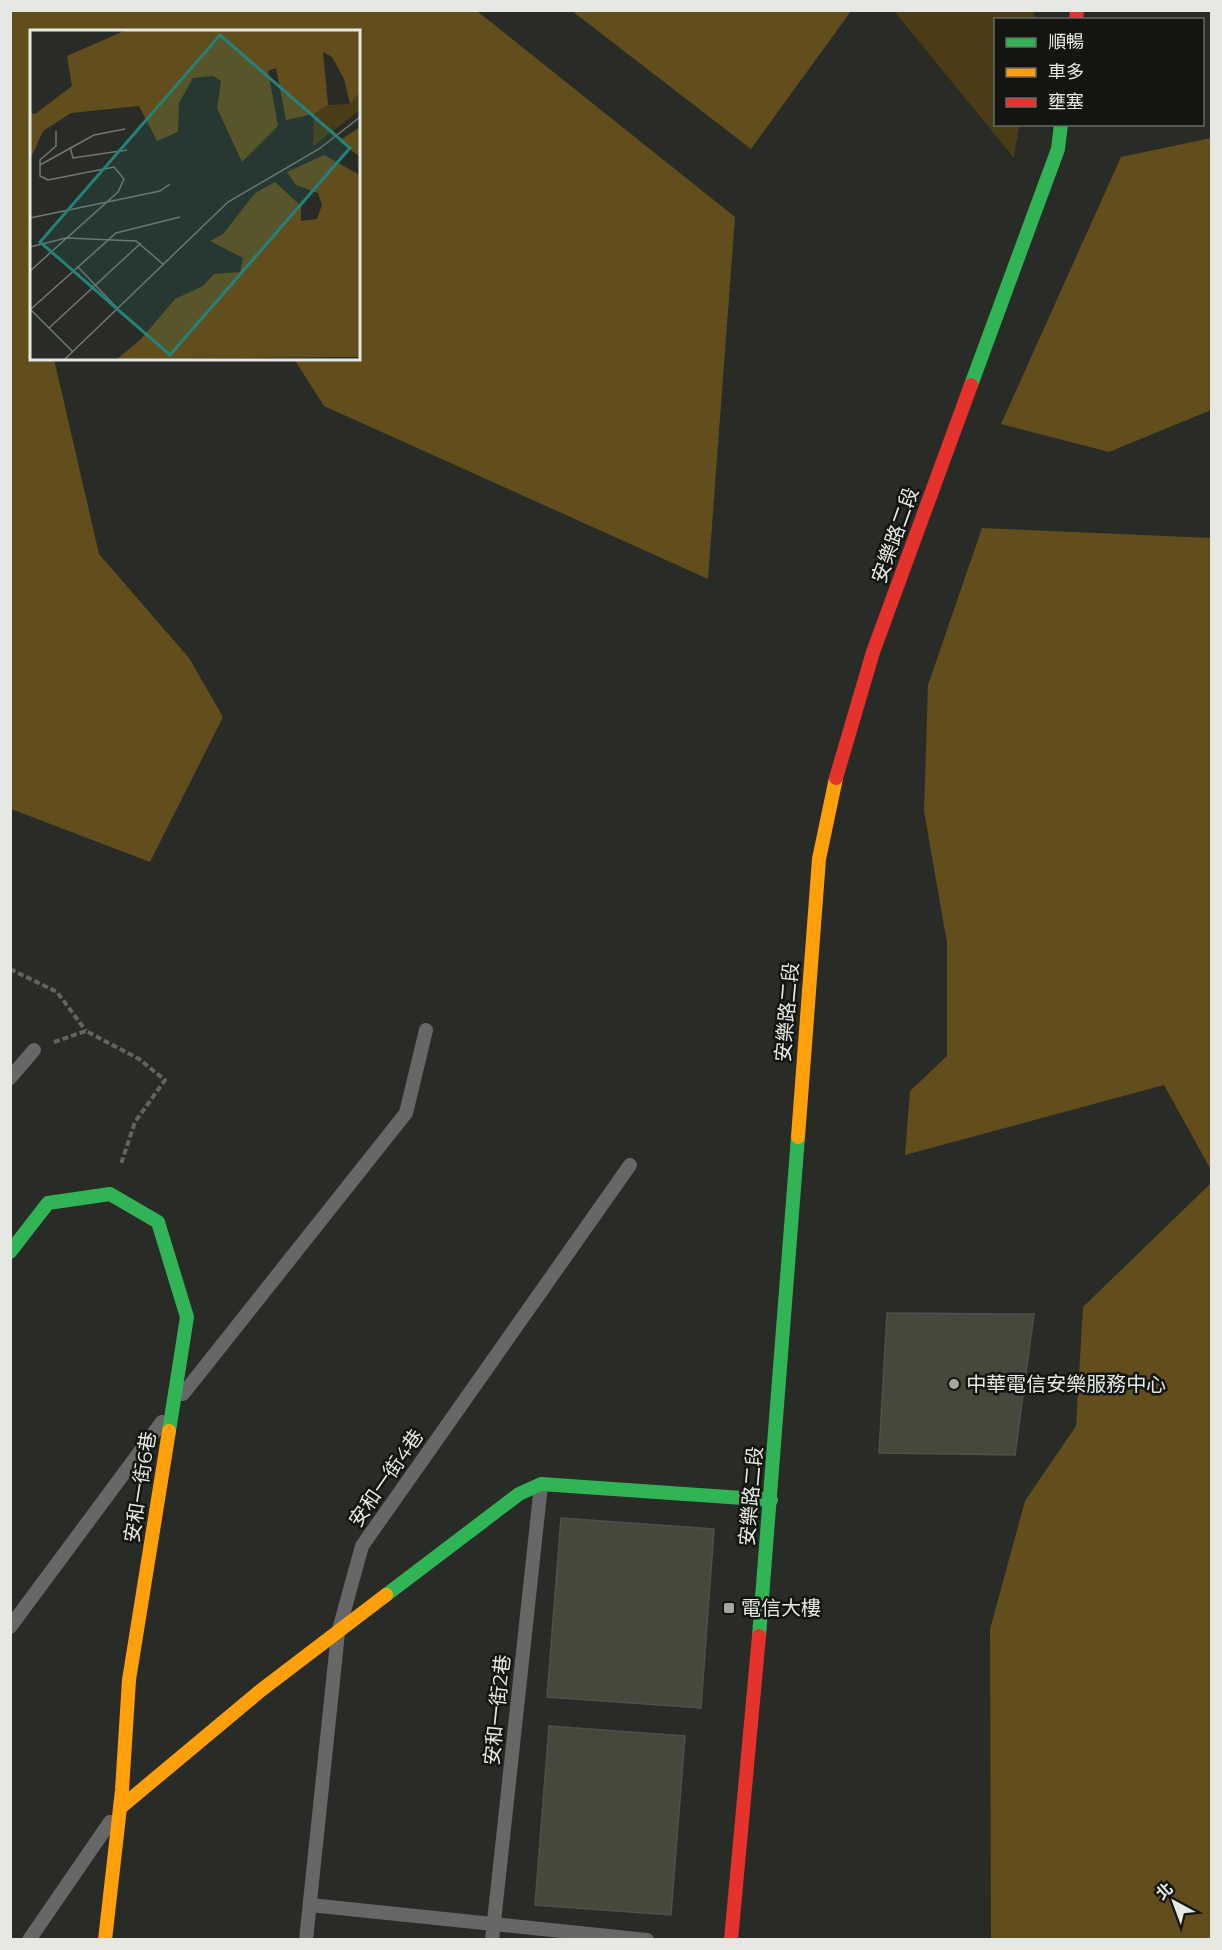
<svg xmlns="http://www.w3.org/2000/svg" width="1222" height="1950" font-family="Montserrat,'Noto Sans TC',sans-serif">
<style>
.green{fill:#4b3c18}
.forest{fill:#614e1c}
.building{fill:#47483b;stroke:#4e4f4b;stroke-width:1.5}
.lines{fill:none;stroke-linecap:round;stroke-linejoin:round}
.path{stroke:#636462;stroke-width:4;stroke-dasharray:6 3;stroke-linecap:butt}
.lane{stroke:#666766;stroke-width:14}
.fast{stroke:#30b455;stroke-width:14}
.slow{stroke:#ff9f0a;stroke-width:14}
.jam{stroke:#e5322d;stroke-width:14}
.poi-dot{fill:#a4a6a1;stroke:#131511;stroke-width:2}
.labels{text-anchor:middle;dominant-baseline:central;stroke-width:5;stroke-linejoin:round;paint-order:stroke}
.street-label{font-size:20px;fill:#e6e9e3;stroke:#131511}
.poi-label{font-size:20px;fill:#e6e9e3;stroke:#131511;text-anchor:start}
.inset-road{fill:none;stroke:#747772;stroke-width:1.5}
.view{fill:#24827a;fill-opacity:0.15;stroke:#24827a;stroke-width:3}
.inset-edge{fill:none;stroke:#e6e9e3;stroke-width:3}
</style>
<rect width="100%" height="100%" fill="#282b26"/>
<path class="green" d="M894,11h141l-2,8 -37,1v104l23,1 -5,33z"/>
<g class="forest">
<path d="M10,11h467l258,206 -27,362 -384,-173 -30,-47 64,-1v-326h-326v326l22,1 45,195 90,104 34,59 -73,145 -139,-53z"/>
<path d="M572,11h279l-100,138z"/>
<path d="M1211,138v272l-102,42 -108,-28 120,-267z"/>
<path d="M982,528l229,10v632l-47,-85 -259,70 5,-64 37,-35v-113l-23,-132 4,-126z"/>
<path d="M1211,1183v756h-220l-1,-310 35,-128 51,-75 7,-119z"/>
</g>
<g class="building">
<path d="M887,1313l147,1 -19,141 -136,-2z"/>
<path d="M561,1518l153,11 -13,179 -154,-11z"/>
<path d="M549,1726l136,10 -14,179 -136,-10z"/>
</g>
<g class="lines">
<g class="path">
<path d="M10,969l47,23 29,39"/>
<path d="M54,1042l32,-11 53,28 26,21 -30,42 -14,42"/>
</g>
<g class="lane">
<path d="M10,1078l24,-28"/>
<path d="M183,1394l223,-281 20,-83"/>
<path d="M10,1627l152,-205"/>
<path d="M310,1905l337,35"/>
<path d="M29,1940l81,-118"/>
<path d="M306,1940l32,-307 24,-87 268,-381"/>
<path d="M492,1940l49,-455"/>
</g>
<g class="fast">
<path d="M971,385l87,-236 3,-25"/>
<path d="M10,1252l38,-49 62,-9 48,28 29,95 -18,114"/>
<path d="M386,1595l133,-101 22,-10 230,16"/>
<path d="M759,1636l39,-499"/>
</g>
<g class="slow">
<path d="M798,1137l21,-278 17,-81"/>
<path d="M120,1808l140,-117 126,-96"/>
<path d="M105,1940l17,-150 7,-110 40,-249"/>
</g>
<g class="jam">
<path d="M1076,20l1,-10"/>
<path d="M836,778l37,-126 98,-267"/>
<path d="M731,1940l28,-304"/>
</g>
</g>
<g class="poi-dot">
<circle cx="954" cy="1384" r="6"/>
<rect x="723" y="1602" width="12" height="12" rx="3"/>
</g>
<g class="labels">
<g class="street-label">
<text transform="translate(895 535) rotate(-70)">安樂路二段</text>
<text transform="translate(787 1012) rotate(-85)">安樂路二段</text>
<text transform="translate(386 1478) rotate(-55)">安和一街4巷</text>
<text transform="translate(140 1487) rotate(-81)">安和一街6巷</text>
<text transform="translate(751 1496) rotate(-85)">安樂路二段</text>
<text transform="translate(497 1710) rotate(-84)">安和一街2巷</text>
</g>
<g class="poi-label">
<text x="966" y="1384">中華電信安樂服務中心</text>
<text x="741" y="1608">電信大樓</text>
</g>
</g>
<g transform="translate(30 30)">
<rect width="330" height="330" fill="#282b26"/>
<path d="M330,62v18l-47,36 1,-32 14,-9 22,-1z" fill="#4b3c18"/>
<path d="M94,1h236v61l-10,12 -6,-25 -12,-22 -9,-5 5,53 -14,9 -28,6 -10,-52 -8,3 10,55 -36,36 -25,-54 4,-27 -8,-5 -20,2 -14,25 -1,29 -21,9 -18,-35 -68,7 -28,18 -13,29v-47l5,1 37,-28 -5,-30zM330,97v30l-21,-16zM294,125l36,20v182l-243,2 24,-20 34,-40 28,-13 11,-12 26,-2 3,-14 -33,-17 13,-7 32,-41 20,-11 26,24v15l16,-2 5,-14 -4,-12 -22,-8 -9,-13z" fill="#614e1c"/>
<path class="inset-road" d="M40,117l3,11 54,-8M10,135v-5l16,-14v-15M0,188l130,-27 10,-7M0,217l36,-9 70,3 28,24M47,236l41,43M0,241l88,-79 6,-13 -10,-12 -66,13 -8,-4v-11l54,-30 31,-6M0,279l43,43M1,279l85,-76 64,-16M19,298l92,-85M35,329l163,-157 91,-53 41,-32"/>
<path class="view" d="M190,5l130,113 -180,207 -130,-113z"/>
<rect width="330" height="330" class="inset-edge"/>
</g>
<rect width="1222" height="1950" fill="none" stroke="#e6e9e3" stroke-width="24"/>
<rect x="994" y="18" width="210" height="108" fill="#131511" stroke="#676a65" stroke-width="1.5"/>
<rect x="1006" y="38" width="30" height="9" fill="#30b455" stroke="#676a65" stroke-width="1.5"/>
<text x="1048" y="48" font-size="18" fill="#e6e9e3">順暢</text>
<rect x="1006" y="68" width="30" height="9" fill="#ff9f0a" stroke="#676a65" stroke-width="1.5"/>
<text x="1048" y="78" font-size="18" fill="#e6e9e3">車多</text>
<rect x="1006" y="98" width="30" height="9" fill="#e5322d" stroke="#676a65" stroke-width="1.5"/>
<text x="1048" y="108" font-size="18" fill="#e6e9e3">壅塞</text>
<g transform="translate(1174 1902) rotate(319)" stroke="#131511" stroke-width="4.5" paint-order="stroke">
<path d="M0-4.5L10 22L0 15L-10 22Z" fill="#e6e9e3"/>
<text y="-9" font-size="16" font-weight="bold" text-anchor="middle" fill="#e6e9e3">北</text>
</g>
</svg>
